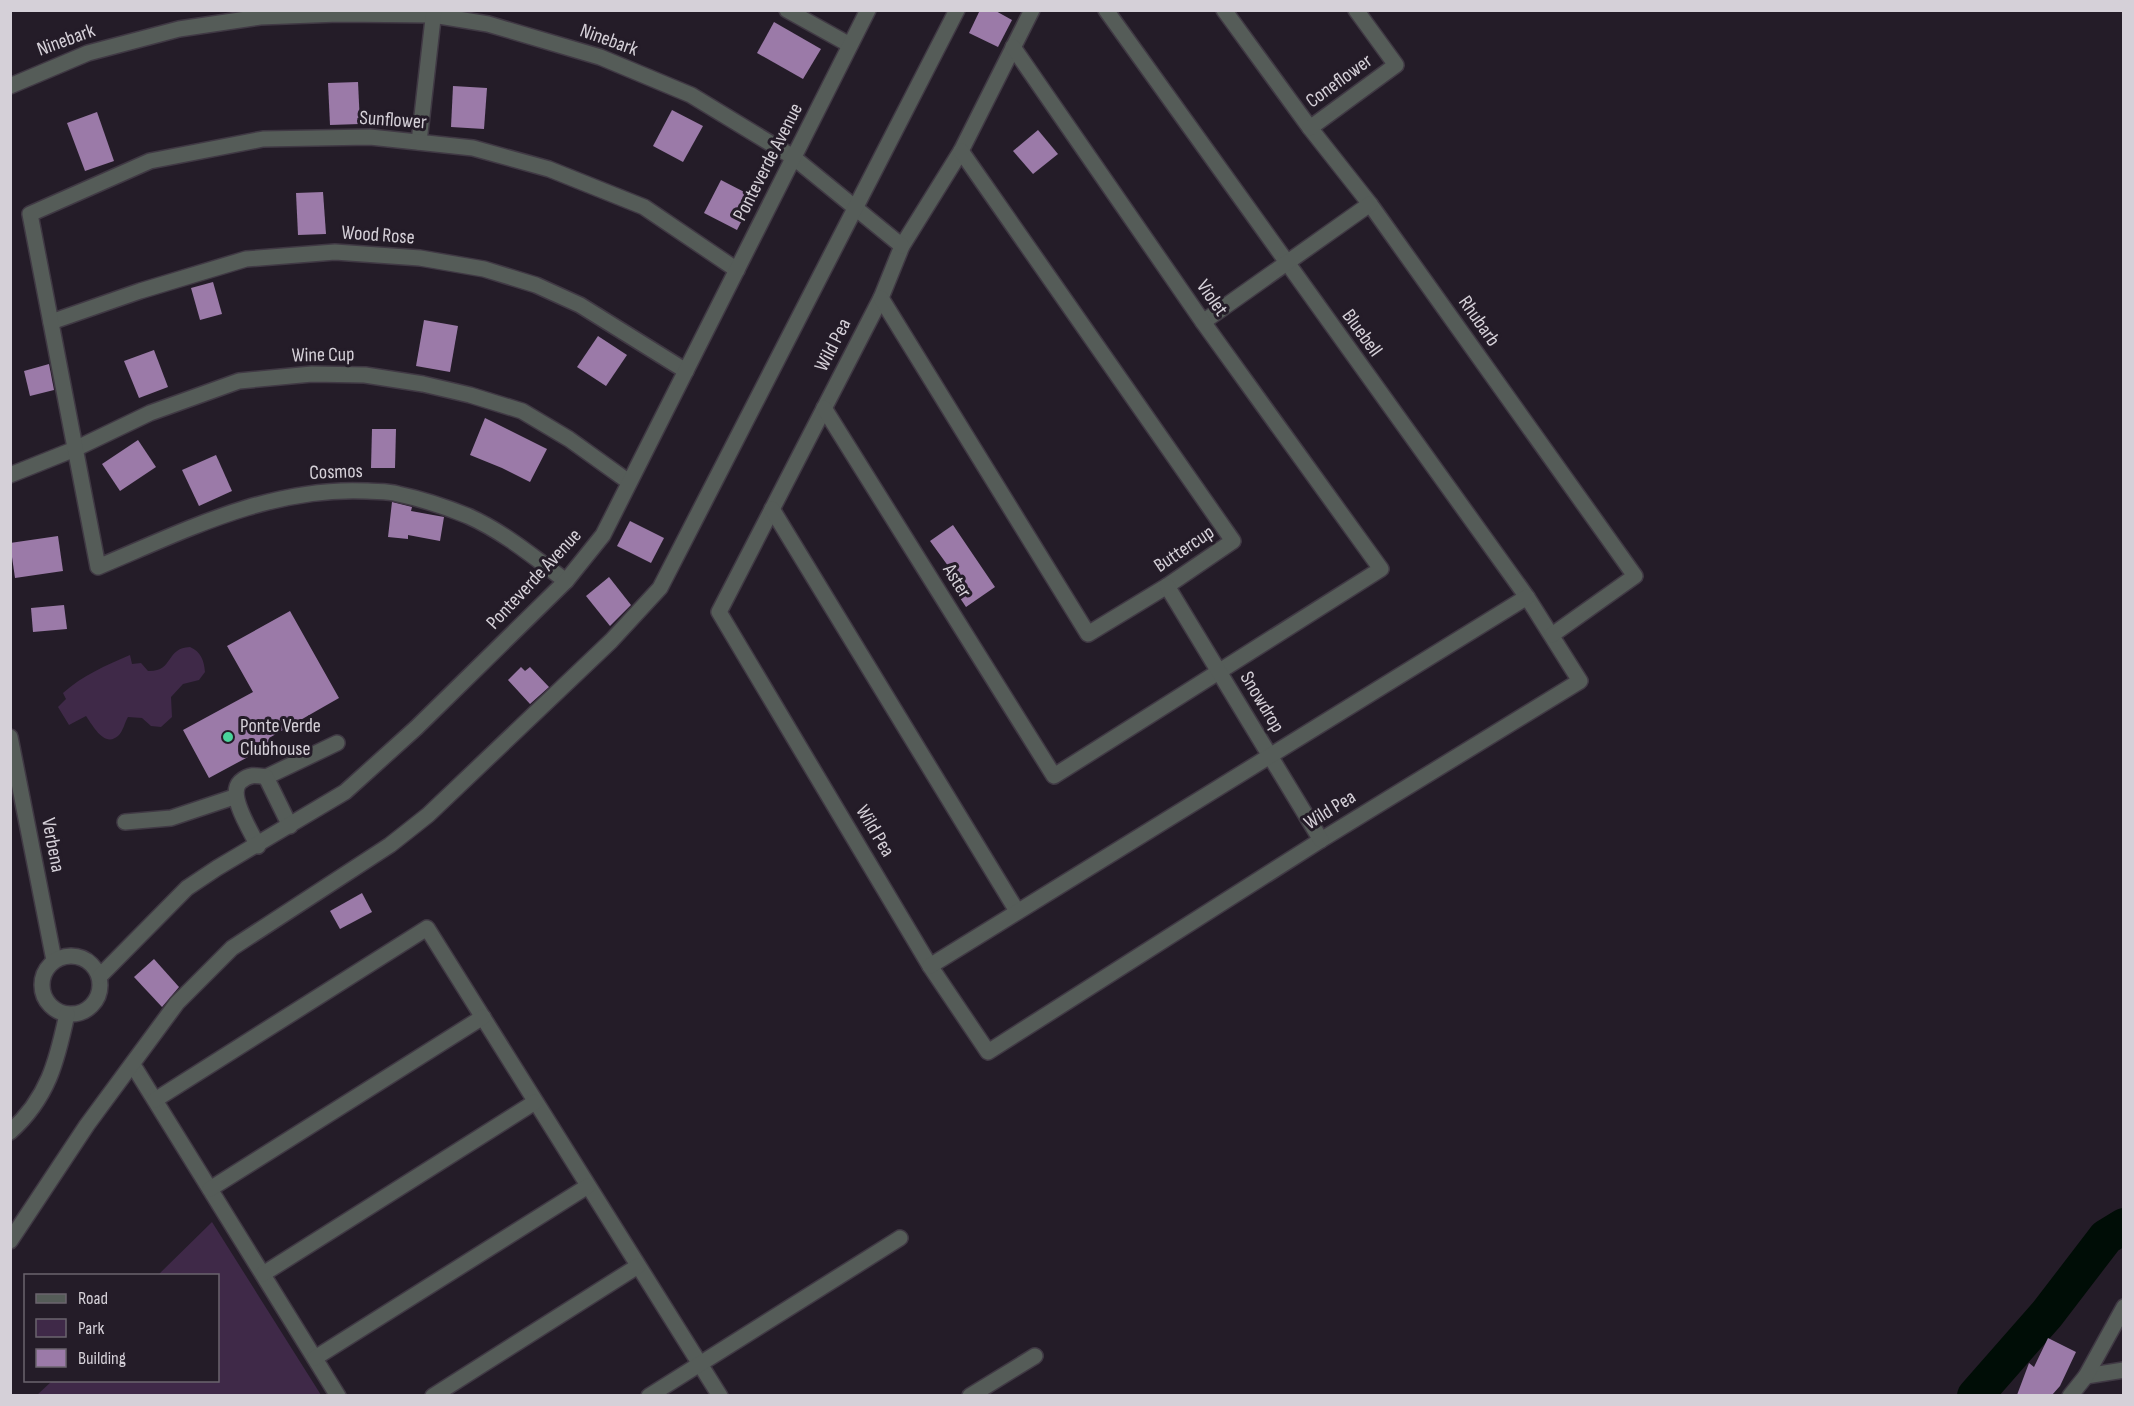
<svg xmlns="http://www.w3.org/2000/svg" width="2134" height="1406" font-family="'Sofia Sans Condensed',sans-serif">
<style>
.green{fill:#3f2948}
.lines{fill:none;stroke-linecap:round;stroke-linejoin:round}
.river{stroke:#000d06;stroke-width:36}
.building{fill:#9b7aa8}
.minor-casing{stroke:#403944;stroke-width:18}
.minor{stroke:#555c58;stroke-width:15}
.poi-dot{fill:#4ad49c;stroke:#241c28;stroke-width:2}
.labels{text-anchor:middle;dominant-baseline:central;stroke-width:6;stroke-linejoin:round;paint-order:stroke}
.street-label{font-size:20px;fill:#d5d0d8;stroke:#241c28}
.poi-label{font-size:20px;fill:#d5d0d8;stroke:#241c28;text-anchor:start}
</style>
<rect width="100%" height="100%" fill="#241c28"/>
<g class="green">
<path d="M190,647c11,5 14,13 15,25l-6,8 -16,4 -12,13 1,20 -11,10 -10,-1 -9,-8 -14,-1c-3,5 -5,14 -9,18 -14,14 -26,-9 -33,-19l-17,9 -11,-18 8,-8 -3,-6c20,-18 42,-27 67,-38l2,9 9,-1 7,8c26,1 17,-23 42,-24z"/>
<path d="M212,1222l109,173h-284l15,-14 166,-1v-104l-60,-1z"/>
</g>
<g class="lines">
<path class="river" d="M1975,1396l72,-82 59,-77 18,-11"/>
</g>
<g class="building">
<path d="M980,10h14l18,10 -14,27 -29,-14z"/>
<path d="M774,22l47,27 -18,30 -46,-26z"/>
<path d="M358,82l2,42 -30,1 -2,-42z"/>
<path d="M453,86l34,2 -3,41 -33,-2z"/>
<path d="M672,110l31,16 -20,36 -30,-16z"/>
<path d="M97,112l17,49 -29,10 -18,-48z"/>
<path d="M1038,130l20,24 -25,20 -20,-23z"/>
<path d="M721,180l33,17 -17,33 -33,-17z"/>
<path d="M323,192l3,42 -28,1 -2,-42z"/>
<path d="M213,282l9,32 -22,6 -9,-32z"/>
<path d="M424,320l34,6 -8,46 -34,-6z"/>
<path d="M598,336l29,19 -21,31 -29,-19z"/>
<path d="M154,350l14,37 -29,11 -15,-37z"/>
<path d="M49,364l5,26 -24,6 -6,-25z"/>
<path d="M485,418l62,31 -17,33 -28,-14 -32,-13z"/>
<path d="M372,429h24l-1,39h-24z"/>
<path d="M138,440l18,27 -36,24 -18,-27z"/>
<path d="M216,455l16,36 -33,15 -17,-36z"/>
<path d="M392,502l20,5 -1,4 33,6 -4,24 -32,-6v4l-20,-2z"/>
<path d="M630,521l34,17 -13,25 -34,-17z"/>
<path d="M953,525l42,62 -29,20 -14,-21 7,-5 -29,-40z"/>
<path d="M58,536l5,35 -48,7 -5,-35z"/>
<path d="M609,577l22,28 -21,21 -24,-30z"/>
<path d="M64,605l3,24 -34,3 -2,-24z"/>
<path d="M290,611l49,87 -70,40 3,6 -63,34 -26,-48 70,-38 -26,-46z"/>
<path d="M521,667l4,4 5,-4 19,20 -19,17 -22,-24z"/>
<path d="M362,893l10,19 -32,17 -10,-18z"/>
<path d="M154,959l25,28 -17,20 -28,-30z"/>
<path d="M2048,1338l28,14 -16,34 -8,9h-35l12,-32 5,4z"/>
</g>
<g class="lines">
<defs>
<g id="minor">
<path d="M787,10l63,35"/>
<path d="M1032,10l-71,141 -59,95 -21,52 -162,314 211,354 58,86 333,-212 259,-159 -53,-84 -421,-587"/>
<path d="M1224,10l86,118 60,76 265,372 -83,59"/>
<path d="M10,86l78,-33 91,-24 81,-12 79,-3 94,1 55,9 112,33 91,38 102,62 109,89"/>
<path d="M1310,128l86,-63 -40,-55"/>
<path d="M419,142l15,-132"/>
<path d="M881,298l207,336 79,-48 66,-45 -272,-390"/>
<path d="M51,322l89,-31 106,-32 89,-7 85,6 64,11 52,16 44,20 106,66"/>
<path d="M1203,322l167,-118"/>
<path d="M824,408l230,368 327,-207 -178,-247 -190,-275"/>
<path d="M10,475l65,-26 75,-36 89,-32 73,-7 53,1 58,9 47,11 52,16 47,28 60,43"/>
<path d="M772,509l245,402"/>
<path d="M566,581c-31,-23 -62,-49 -98,-65 -22,-9 -46,-17 -70,-22 -10,-3 -21,-2 -31,-3 -96,-5 -183,40 -269,76l-68,-353 120,-53 113,-22 107,-2 103,11 76,21 95,38 93,63"/>
<path d="M1167,586l154,254"/>
<path d="M10,737l44,223"/>
<path d="M266,777l71,-34"/>
<path d="M125,822l46,-4 63,-21"/>
<path d="M258,846c-7,-15 -31,-51 -18,-64 9,-8 15,-7 26,-5l24,49"/>
<circle cx="71" cy="985" r="29"/>
<path d="M930,966l597,-369"/>
<path d="M100,976l87,-88 30,-20 128,-76 71,-64 150,-147 37,-46 265,-525"/>
<path d="M133,1065l205,331"/>
<path d="M155,1100l272,-172 293,468"/>
<path d="M10,1132c38,-34 47,-71 57,-118"/>
<path d="M210,1189l273,-172"/>
<path d="M10,1241l77,-116 90,-122 55,-55 158,-103 38,-30 183,-174 49,-53 297,-578"/>
<path d="M263,1274l272,-172"/>
<path d="M315,1358l273,-172"/>
<path d="M2086,1376l38,-6"/>
<path d="M433,1396l205,-130"/>
<path d="M649,1396l251,-158"/>
<path d="M970,1396l65,-40"/>
<path d="M2070,1396l16,-20 38,-69"/>
</g>
</defs>
<use href="#minor" class="minor-casing"/>
<use href="#minor" class="minor"/>
</g>
<circle class="poi-dot" cx="228" cy="737" r="6"/>
<g class="labels">
<g class="street-label">
<text transform="translate(66 40) rotate(-20)">Ninebark</text>
<text transform="translate(609 40) rotate(20)">Ninebark</text>
<text transform="translate(1339 81) rotate(-36)">Coneflower</text>
<text transform="translate(393 120) rotate(4)">Sunflower</text>
<text transform="translate(768 162) rotate(-63)">Ponteverde Avenue</text>
<text transform="translate(378 235) rotate(4)">Wood Rose</text>
<text transform="translate(1212 298) rotate(55)">Violet</text>
<text transform="translate(1479 321) rotate(55)">Rhubarb</text>
<text transform="translate(1362 333) rotate(54)">Bluebell</text>
<text transform="translate(833 345) rotate(-63)">Wild Pea</text>
<text transform="translate(323 355) rotate(-1)">Wine Cup</text>
<text transform="translate(336 472) rotate(-2)">Cosmos</text>
<text transform="translate(1184 549) rotate(-34)">Buttercup</text>
<text transform="translate(534 579) rotate(-47)">Ponteverde Avenue</text>
<text transform="translate(957 581) rotate(58)">Aster</text>
<text transform="translate(1262 702) rotate(59)">Snowdrop</text>
<text transform="translate(1330 810) rotate(-32)">Wild Pea</text>
<text transform="translate(875 831) rotate(59)">Wild Pea</text>
<text transform="translate(53 845) rotate(79)">Verbena</text>
</g>
<g class="poi-label">
<text x="240" y="726">Ponte Verde<tspan x="240" dy="23">Clubhouse</tspan></text>
</g>
</g>
<rect width="2134" height="1406" fill="none" stroke="#d5d0d8" stroke-width="24"/>
<rect x="24" y="1274" width="195" height="108" fill="#241c28" stroke="#6b646e" stroke-width="1.5"/>
<rect x="36" y="1294" width="30" height="9" fill="#555c58" stroke="#6b646e" stroke-width="1.5"/>
<text x="78" y="1304" font-size="18" fill="#d5d0d8">Road</text>
<rect x="36" y="1319" width="30" height="18" fill="#3f2948" stroke="#6b646e" stroke-width="1.5"/>
<text x="78" y="1334" font-size="18" fill="#d5d0d8">Park</text>
<rect x="36" y="1349" width="30" height="18" fill="#9b7aa8" stroke="#6b646e" stroke-width="1.5"/>
<text x="78" y="1364" font-size="18" fill="#d5d0d8">Building</text>
</svg>
